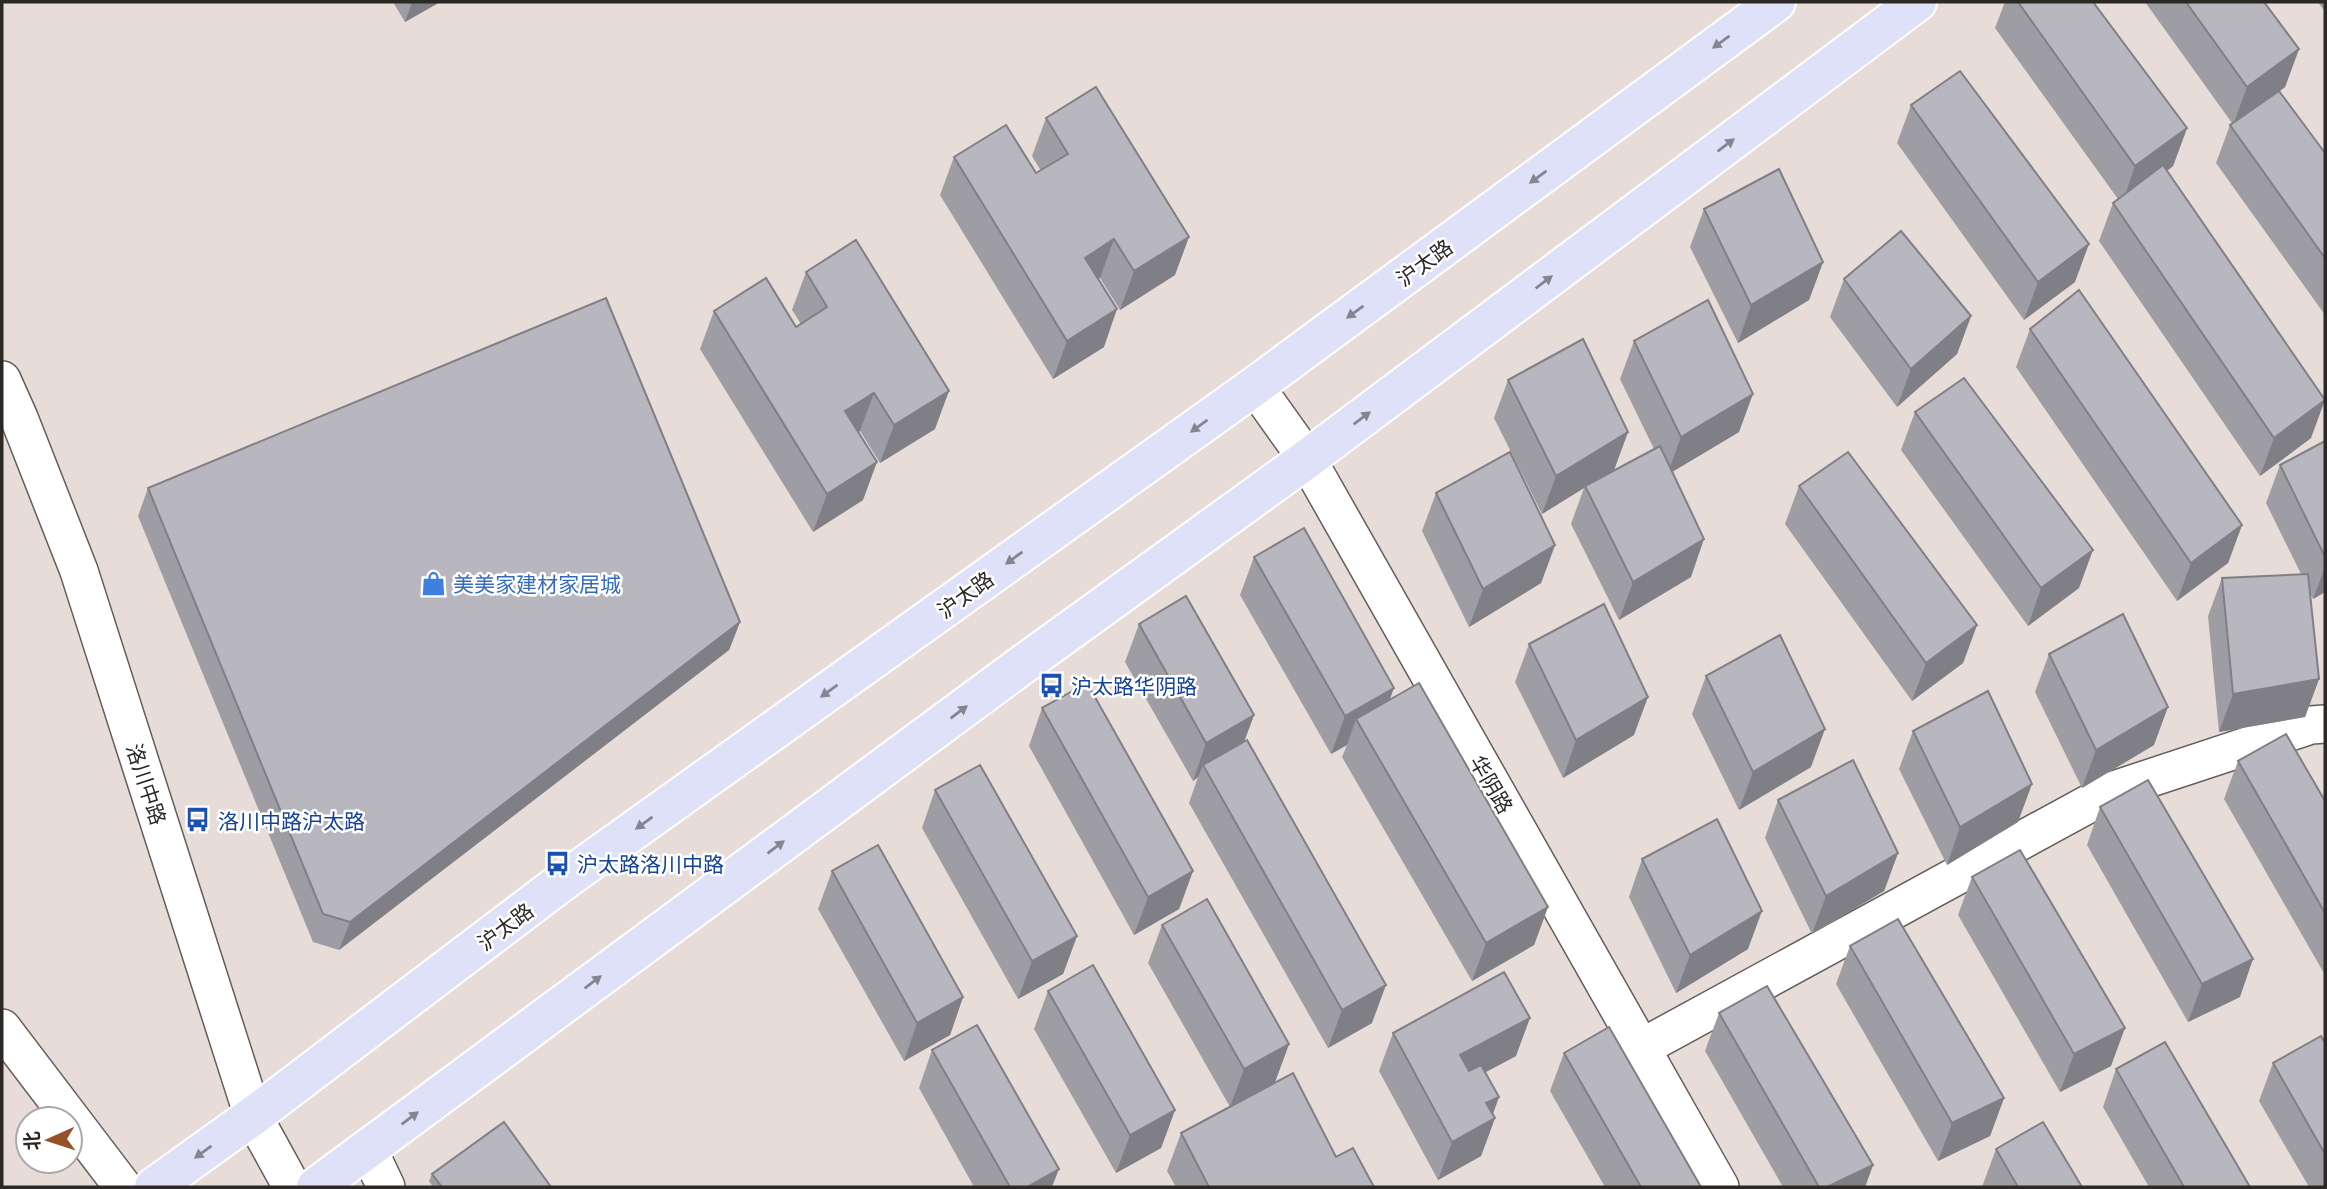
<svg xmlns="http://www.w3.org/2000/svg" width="2327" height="1189" font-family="'Exo 2','Noto Sans SC',sans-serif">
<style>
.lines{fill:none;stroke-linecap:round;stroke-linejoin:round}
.minor-casing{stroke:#655c58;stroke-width:40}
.major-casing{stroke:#fff;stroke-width:42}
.minor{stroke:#fff;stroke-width:37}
.major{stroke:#dfe1f9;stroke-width:38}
.wall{fill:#9e9da4}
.shaded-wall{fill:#817f86}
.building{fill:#b8b6bf;stroke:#817f86;stroke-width:2}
.oneway{fill:#868490}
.labels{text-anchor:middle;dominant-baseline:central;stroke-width:5;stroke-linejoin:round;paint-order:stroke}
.street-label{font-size:21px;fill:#2c2826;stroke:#fff}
.shop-label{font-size:21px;fill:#366cbe;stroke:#fff;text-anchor:start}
.transit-label{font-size:21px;fill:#164399;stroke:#fff;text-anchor:start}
</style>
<rect width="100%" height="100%" fill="#e7dcd8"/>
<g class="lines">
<defs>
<g id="minor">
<path d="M2,380l17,38 60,153 174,545 39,71"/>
<path d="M1255,386l52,73 413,728"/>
<path d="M2,1028l121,159"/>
<path d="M1641,1048l473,-258 197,-65 14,-1"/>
<path d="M368,1149l18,38"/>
</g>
<g id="major">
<path d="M154,1187l99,-71 310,-235 692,-495 521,-384"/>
<path d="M316,1187l702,-519 289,-209 610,-457"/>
</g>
</defs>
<use href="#minor" class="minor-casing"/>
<use href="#major" class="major-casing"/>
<use href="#minor" class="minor"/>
<use href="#major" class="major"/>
</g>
<g class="wall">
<path d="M393,2h47l-35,20z"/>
<path d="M2005,2h88l94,126 -14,38 -6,5 144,267 -51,38 -161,-235 14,-38 5,-4 -123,-171z"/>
<path d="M2145,2h119l35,47 -14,38 -6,5 46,61v162l-109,-152 14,-38 2,-2z"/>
<path d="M2318,2h7v10z"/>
<path d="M1911,105l164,177 -51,38 -127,-177z"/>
<path d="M1046,118l129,157 -55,35 -20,-32 -2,1 6,68 -51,32 -113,-184 14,-38 82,16 5,-2 -9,-15z"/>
<path d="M1704,209l119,53 -14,38 -71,43 -48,-96z"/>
<path d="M806,272l129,157 -55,34 -20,-32 -2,1 5,68 -50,32 -113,-183 14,-38 82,16 5,-3 -9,-14z"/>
<path d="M1844,279l127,37 -14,38 -60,53 -67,-90z"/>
<path d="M2030,329l212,196 -14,38 -51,38 -161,-234z"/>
<path d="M1634,341l105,91 -67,40 19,105 -72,43 -48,-96 13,-36 -42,26 -48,-96 14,-38 120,52 -14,38 40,-21 -34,-70z"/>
<path d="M1915,412l164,176 -51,38 -127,-176z"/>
<path d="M2325,441v151l-12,7 -3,-6 9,86 -14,38 -86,15 -11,-116 14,-38 79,-4 -35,-71 14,-38z"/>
<path d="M1799,486l178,139 -14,38 -51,38 -127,-177z"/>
<path d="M148,488l592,134 -11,28 -390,300 -26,-8 -175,-426z"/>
<path d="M1436,493l119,52 -14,38 -72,44 -47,-96z"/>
<path d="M1254,557l136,143 158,207 -14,38 -62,36 -130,-224 5,-12 -16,9 -91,-159z"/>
<path d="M1139,624l115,91 -10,26 128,282 -44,25 -139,-245 9,-26 -5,4 -68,-119z"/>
<path d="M1529,644l105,91 -71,43 -48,-96z"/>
<path d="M2049,654l105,91 -72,43 -47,-96z"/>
<path d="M1706,676l105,91 -72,43 -47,-96z"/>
<path d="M1042,708l151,163 -14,38 -45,26 -105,-189z"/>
<path d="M1913,731l105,91 -71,43 -48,-96z"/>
<path d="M2238,761l87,40v174l-101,-176z"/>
<path d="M935,790l142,146 -14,38 -45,25 -96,-171z"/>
<path d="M1778,800l120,53 -14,38 -72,43 -47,-96z"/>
<path d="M2100,807l140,190 -52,25 -101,-177z"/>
<path d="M1642,859l106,90 -72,44 -47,-96z"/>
<path d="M832,871l131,126 -13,38 -46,26 -86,-152z"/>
<path d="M1972,877l139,189 -51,26 -102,-177z"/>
<path d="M1162,925l127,119 -14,38 -31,17 92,58 38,30h-198l-9,-16 14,-38 49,-26 -82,-144z"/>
<path d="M1850,946l154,152 -14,38 -52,25 -102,-177z"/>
<path d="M1048,991l127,119 -14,38 -45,25 -82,-144z"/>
<path d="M1719,1013l154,152 -8,22h-82l-78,-136z"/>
<path d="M1393,1033l123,23 -30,16 13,25 -6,17 2,4 -14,38 -43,24 -59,-109z"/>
<path d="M2325,1043v144h-16l-50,-86 14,-38z"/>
<path d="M932,1050l120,137h-78l-55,-99z"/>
<path d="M1564,1053l137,134h-96l-55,-96z"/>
<path d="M2116,1069l134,118h-101l-46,-80z"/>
<path d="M1996,1149l86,38h-100z"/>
<path d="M432,1174l119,13h-118l-4,-6z"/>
</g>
<g class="shaded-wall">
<path d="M412,2h28l-35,20z"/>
<path d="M2299,49l-14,38 -52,38 14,-38z"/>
<path d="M2187,128l-14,38 -51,38 13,-38z"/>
<path d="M1189,237l-14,38 -55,35 14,-39z"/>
<path d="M1114,239l-14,39 -29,18 14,-38z"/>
<path d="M2089,244l-14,38 -51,38 14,-38z"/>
<path d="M1823,262l-14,38 -71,43 13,-38z"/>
<path d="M1117,309l-13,38 -51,32 14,-38z"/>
<path d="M1971,316l-14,38 -60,53 14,-38z"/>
<path d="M949,391l-14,38 -55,34 14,-38z"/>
<path d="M874,393l-14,38 -29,18 14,-38z"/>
<path d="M1753,394l-14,38 -72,43 14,-38z"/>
<path d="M2325,400l-14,38 -51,38 14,-38z"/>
<path d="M1628,432l-14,38 -29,16 -1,2 -42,26 14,-38z"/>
<path d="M877,462l-14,38 -50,32 14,-38z"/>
<path d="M2242,525l-14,38 -51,38 14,-38z"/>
<path d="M1704,539l-13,38 -72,43 14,-38z"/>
<path d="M1555,545l-14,38 -72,44 14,-38z"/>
<path d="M2093,550l-14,38 -51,38 13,-38z"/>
<path d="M2325,567v25l-12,7z"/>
<path d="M740,622l-11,28 -390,300 11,-28z"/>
<path d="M1977,625l-14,38 -51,38 14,-38z"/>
<path d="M2319,679l-14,38 -86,15 14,-38z"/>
<path d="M1394,688l-14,38 -24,-7 -9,26 -16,9 14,-38z"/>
<path d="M1648,697l-14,38 -71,43 13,-38z"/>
<path d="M2168,707l-14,38 -72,43 14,-38z"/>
<path d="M1254,715l-14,38 -37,12 -5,12 -5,4 13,-38z"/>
<path d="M1825,729l-14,38 -72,43 14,-38z"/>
<path d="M2032,784l-14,38 -71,43 13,-38z"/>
<path d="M1898,853l-14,38 -72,43 14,-38z"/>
<path d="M1193,871l-14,38 -45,26 14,-38z"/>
<path d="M1548,907l-14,38 -62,36 14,-38z"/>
<path d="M1762,911l-14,38 -72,44 14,-38z"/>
<path d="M1077,936l-14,38 -45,25 14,-38z"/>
<path d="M2253,959l-13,38 -52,25 14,-38z"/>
<path d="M1386,985l-14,38 -44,25 14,-38z"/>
<path d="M963,997l-13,38 -46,26 13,-38z"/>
<path d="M1530,1018l-14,38 -70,37 14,-38z"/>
<path d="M2125,1028l-14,38 -51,26 14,-38z"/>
<path d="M1289,1044l-14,38 -45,25 14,-38z"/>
<path d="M1499,1097l-9,24 5,-3 -14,38 -43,24 14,-38 34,-39z"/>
<path d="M2004,1098l-14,38 -52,25 14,-38z"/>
<path d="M1175,1110l-14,38 -45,25 14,-38z"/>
<path d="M1873,1165l-8,22h-38z"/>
<path d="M1059,1169l-7,18h-25z"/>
</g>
<g class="building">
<path d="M2018,2h75l94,126 -52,38z"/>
<path d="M2186,2h78l35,47 -52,38z"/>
<path d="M1960,71l129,173 -51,38 -127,-177z"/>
<path d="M1096,87l93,150 -55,34 -20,-32 -29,19 32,51 -50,32 -113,-184 52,-32 30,48 32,-19 -22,-36z"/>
<path d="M2279,91l46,62v105l-95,-133z"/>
<path d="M2163,165l162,235 -51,38 -161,-235z"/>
<path d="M1779,169l44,93 -72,43 -47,-96z"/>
<path d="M1901,231l70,85 -60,53 -67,-90z"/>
<path d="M856,240l93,151 -55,34 -20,-32 -29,18 32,51 -50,32 -113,-183 52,-33 30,49 31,-20 -21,-35z"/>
<path d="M2079,290l163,235 -51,38 -161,-234z"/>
<path d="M606,298l134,324 -390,300 -27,-8 -175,-426z"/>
<path d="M1708,300l45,94 -72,43 -47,-96z"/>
<path d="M1583,339l45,93 -72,44 -48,-96z"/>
<path d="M1964,378l129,172 -52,38 -126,-176z"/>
<path d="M2325,441v116l-45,-92z"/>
<path d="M1660,446l44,93 -71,43 -48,-96z"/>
<path d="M1510,452l45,93 -72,44 -47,-96z"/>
<path d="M1848,452l129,173 -51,38 -127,-177z"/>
<path d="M1304,528l90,160 -49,28 -91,-159z"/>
<path d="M2308,574l11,105 -86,15 -11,-116z"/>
<path d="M1186,596l68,119 -48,28 -67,-119z"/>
<path d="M1604,604l44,93 -72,43 -47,-96z"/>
<path d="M2123,614l45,93 -72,43 -47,-96z"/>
<path d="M1780,635l45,94 -72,43 -47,-96z"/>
<path d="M1087,683l106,188 -45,26 -106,-189z"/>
<path d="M1419,683l129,224 -62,36 -130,-224z"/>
<path d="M1988,691l44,93 -72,43 -47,-96z"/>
<path d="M2286,734l39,67v112l-87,-152z"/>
<path d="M1247,740l139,245 -44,25 -139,-245z"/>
<path d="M1853,760l45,93 -72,43 -48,-96z"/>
<path d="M980,765l97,171 -45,25 -97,-171z"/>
<path d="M2148,780l105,179 -51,25 -102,-177z"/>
<path d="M1717,819l45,92 -72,44 -48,-96z"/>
<path d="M878,845l85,152 -46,26 -85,-152z"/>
<path d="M2020,850l105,178 -51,26 -102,-177z"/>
<path d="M1207,899l82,145 -45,25 -82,-144z"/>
<path d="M1898,919l106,179 -52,25 -102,-177z"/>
<path d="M1093,965l82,145 -45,25 -82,-144z"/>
<path d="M1504,972l26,46 -70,37 9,16 12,-6 18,32 -13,6 9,15 -43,24 -59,-109z"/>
<path d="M1767,986l106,179 -46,22h-8l-100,-174z"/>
<path d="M977,1025l82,144 -32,18h-17l-78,-137z"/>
<path d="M1609,1027l92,160h-60l-77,-134z"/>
<path d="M2321,1036l4,7v111l-52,-91z"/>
<path d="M2165,1042l85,145h-66l-68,-118z"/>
<path d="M1293,1073l43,84 17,-9 21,39h-165l-28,-54z"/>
<path d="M504,1122l47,65h-109l-10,-13z"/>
<path d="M2043,1122l39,65h-64l-22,-38z"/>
</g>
<defs><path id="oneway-solid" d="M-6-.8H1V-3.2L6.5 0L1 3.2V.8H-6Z" transform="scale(1.75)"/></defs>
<g class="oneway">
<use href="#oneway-solid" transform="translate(1721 42) rotate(144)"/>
<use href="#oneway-solid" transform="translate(1726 145) rotate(-37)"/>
<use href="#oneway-solid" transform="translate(1538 177) rotate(144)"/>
<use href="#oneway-solid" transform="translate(1544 282) rotate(-37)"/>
<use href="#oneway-solid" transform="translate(1355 312) rotate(144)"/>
<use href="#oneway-solid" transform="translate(1362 418) rotate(-37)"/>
<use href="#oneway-solid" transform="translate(1199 426) rotate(144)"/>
<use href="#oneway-solid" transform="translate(1014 558) rotate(144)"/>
<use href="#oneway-solid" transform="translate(829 691) rotate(144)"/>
<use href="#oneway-solid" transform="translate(959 712) rotate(-37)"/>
<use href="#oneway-solid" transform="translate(644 823) rotate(144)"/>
<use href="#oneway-solid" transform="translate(776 847) rotate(-37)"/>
<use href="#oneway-solid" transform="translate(593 982) rotate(-37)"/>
<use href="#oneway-solid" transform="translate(410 1118) rotate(-37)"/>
<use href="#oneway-solid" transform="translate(203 1152) rotate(144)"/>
</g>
<defs>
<symbol id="shop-bare" viewBox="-9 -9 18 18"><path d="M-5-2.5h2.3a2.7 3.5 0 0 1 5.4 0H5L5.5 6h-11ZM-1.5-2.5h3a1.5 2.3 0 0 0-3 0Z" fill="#3f7fe0" stroke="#fff" stroke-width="2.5" paint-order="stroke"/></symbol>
<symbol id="bus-bare" viewBox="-9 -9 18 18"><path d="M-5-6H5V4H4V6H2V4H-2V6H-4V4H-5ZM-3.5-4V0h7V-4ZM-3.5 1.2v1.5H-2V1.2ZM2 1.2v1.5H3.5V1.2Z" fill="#1a4fb4" stroke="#fff" stroke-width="2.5" paint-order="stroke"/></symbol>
</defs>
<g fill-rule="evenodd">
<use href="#shop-bare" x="416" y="566" width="35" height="35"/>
<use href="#bus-bare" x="1034" y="668" width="35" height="35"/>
<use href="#bus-bare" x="180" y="802" width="35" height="35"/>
<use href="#bus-bare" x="540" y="846" width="35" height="35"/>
</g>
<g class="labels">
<g class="street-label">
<text transform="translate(1424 262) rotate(-36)">沪太路</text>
<text transform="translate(965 594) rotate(-36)">沪太路</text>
<text transform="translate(147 784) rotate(72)">洛川中路</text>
<text transform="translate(1492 784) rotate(60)">华阴路</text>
<text transform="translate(505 926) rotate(-37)">沪太路</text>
</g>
<g class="shop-label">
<text x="453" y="583">美美家建材家居城</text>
</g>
<g class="transit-label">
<text x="1071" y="685">沪太路华阴路</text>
<text x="218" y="820">洛川中路沪太路</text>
<text x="577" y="863">沪太路洛川中路</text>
</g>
</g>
<rect width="2327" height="1189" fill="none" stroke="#2c2826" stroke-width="7"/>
<g transform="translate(49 1140) rotate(267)"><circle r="33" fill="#ffffff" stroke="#aba9a8" stroke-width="2"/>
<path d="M0-5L12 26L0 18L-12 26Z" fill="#965226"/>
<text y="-10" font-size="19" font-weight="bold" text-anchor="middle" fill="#2c2826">北</text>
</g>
</svg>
